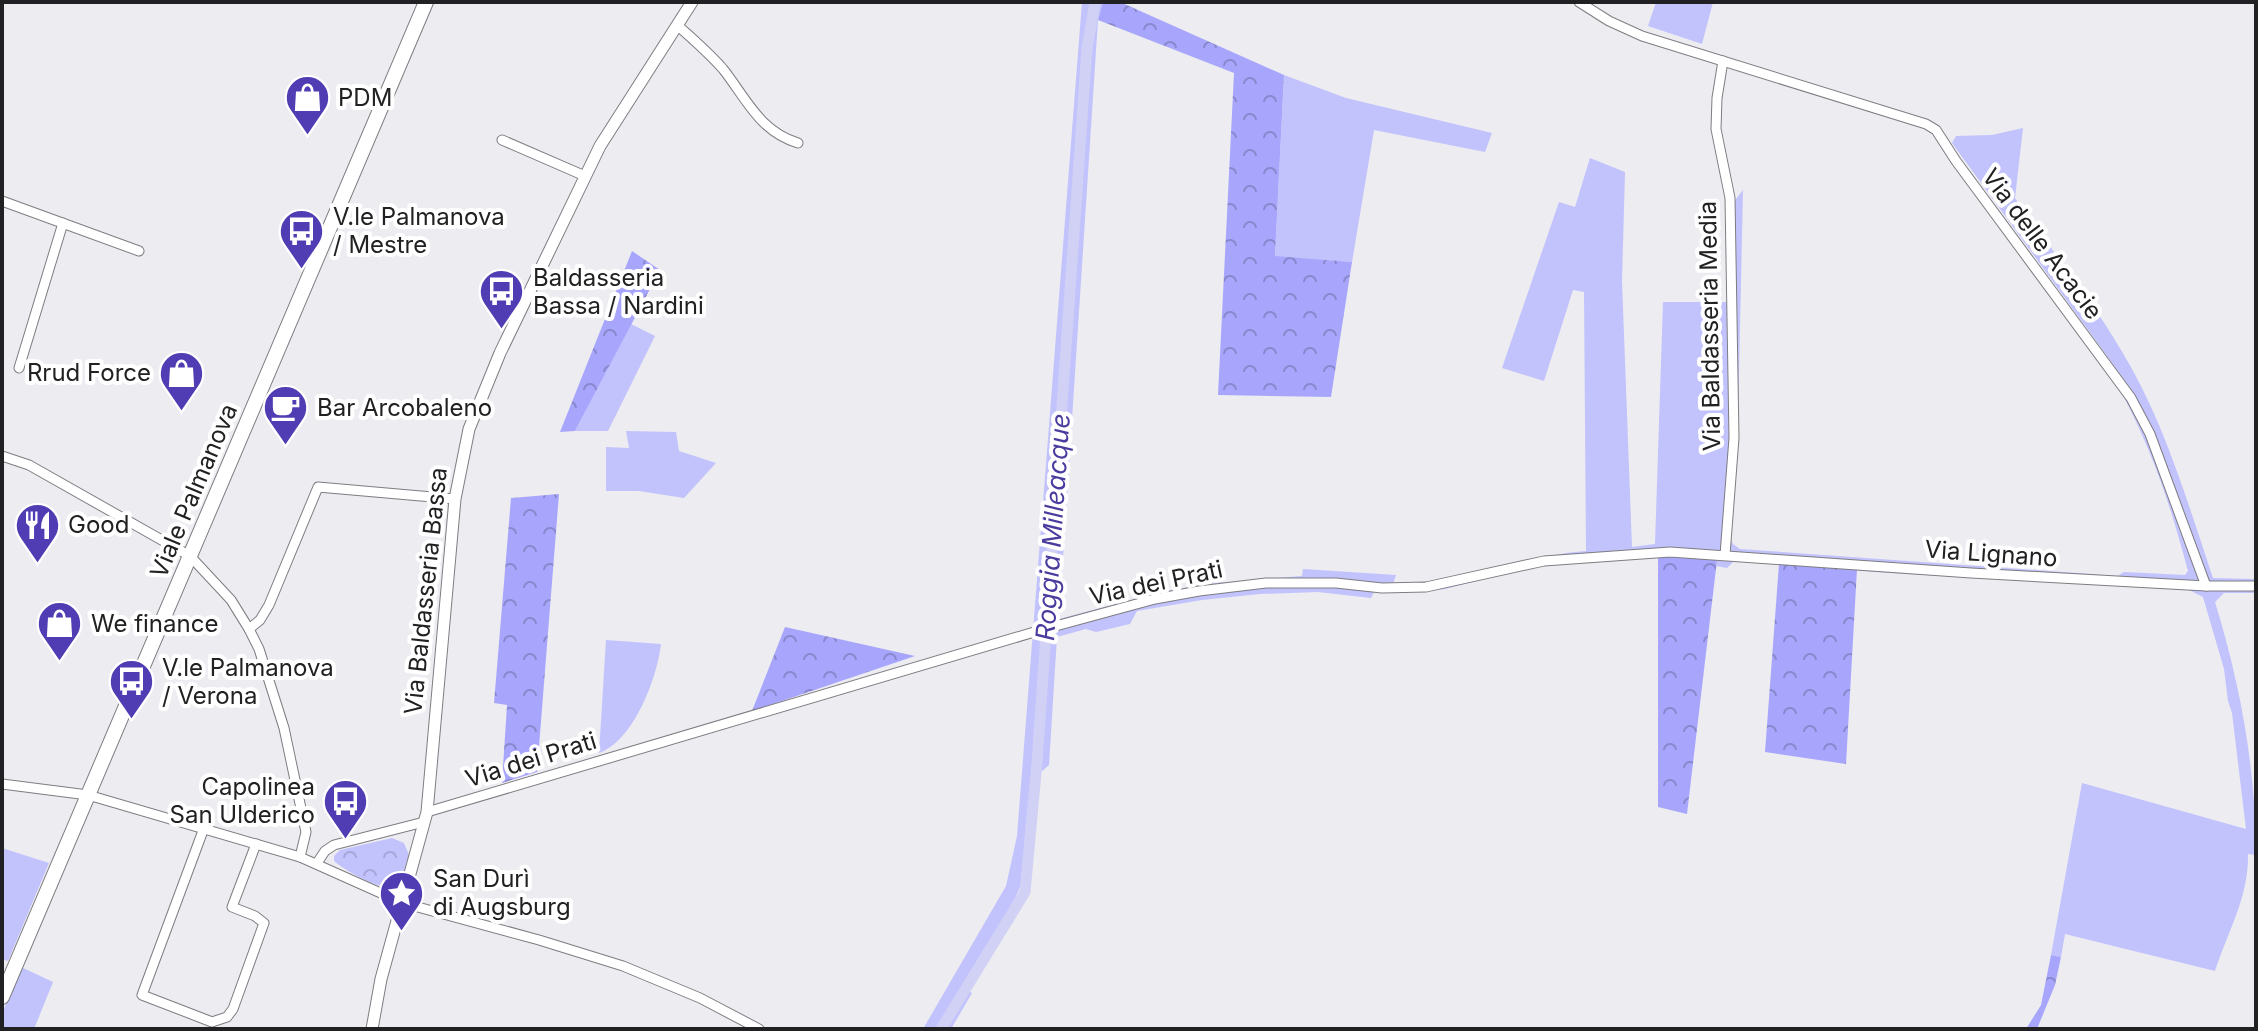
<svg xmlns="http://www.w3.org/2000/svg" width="2258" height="1031" font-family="Inter,sans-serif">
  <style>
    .grass { fill: #c2c2fd }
    .forest { fill: url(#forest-crowns) }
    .park { fill: url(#park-crowns) }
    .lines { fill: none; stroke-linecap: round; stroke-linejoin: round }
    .canal { stroke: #d0d1f4; stroke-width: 11 }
    .minor-casing { stroke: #7d7d82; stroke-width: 11 }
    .tertiary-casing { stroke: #7d7d82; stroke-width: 13 }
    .primary-casing { stroke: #7d7d82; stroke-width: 16 }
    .minor { stroke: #fff; stroke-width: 9 }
    .tertiary { stroke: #fff; stroke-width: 11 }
    .primary { stroke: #fff; stroke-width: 14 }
    .labels { text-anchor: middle; stroke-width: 8; stroke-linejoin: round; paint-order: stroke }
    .poi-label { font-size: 24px; fill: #212123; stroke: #fff; text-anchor: start }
    .street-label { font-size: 24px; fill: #212123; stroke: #fff }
    .water-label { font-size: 26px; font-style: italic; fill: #493c9e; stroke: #fff }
  </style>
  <defs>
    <pattern id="forest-crowns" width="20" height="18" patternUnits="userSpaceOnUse" patternTransform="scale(2)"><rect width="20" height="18" fill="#a8a6fc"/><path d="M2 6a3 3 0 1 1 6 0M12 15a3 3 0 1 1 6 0" fill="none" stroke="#8887cc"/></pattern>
    <pattern id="park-crowns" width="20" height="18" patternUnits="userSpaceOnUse" patternTransform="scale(2)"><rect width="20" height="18" fill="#c2c2fd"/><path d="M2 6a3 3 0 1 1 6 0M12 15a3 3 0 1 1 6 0" fill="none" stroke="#a6a6d9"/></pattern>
  </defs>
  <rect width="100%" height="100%" fill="#ececf1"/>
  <g class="grass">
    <path d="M1082,2H1103L1098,20L1059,619L1165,591L1215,583L1302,576L1303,569L1396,575L1393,584C1417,583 1439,581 1462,577C1504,568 1543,554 1586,551L1584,292L1573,290L1544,381L1502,368L1559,202L1575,207L1590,158L1625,172L1622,281L1632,547L1655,544L1663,302H1728L1729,208L1743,190L1737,464L1730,538L1733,544L1740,549L2118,576L2124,572L2185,575L2188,571C2172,510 2152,449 2122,394L2131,389L1952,143L1956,136L1992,135L2023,128L2015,198C2050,248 2090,297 2121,350C2164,420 2187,501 2213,578L2256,579V593H2224L2215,602C2240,683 2256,769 2256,855L2248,854C2249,896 2228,931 2215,971L2065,934L2061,957L2051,955L2082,783L2246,829L2232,713L2228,701L2224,669L2203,597L2189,590L1890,573L1734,561L1727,568L1716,566L1717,560L1669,555L1536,566L1445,589L1422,592H1374L1371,598L1318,592L1260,594L1202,600L1137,611L1130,624L1096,632L1086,629L1057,637L1049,765L1041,772L1029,885L1022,883L1012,905L961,987L972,993L951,1029H923L1006,886L1017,836Z"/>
    <path d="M1656,2H1713L1702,44L1648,26Z"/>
    <path d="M1284,75L1346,98L1492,133L1485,152L1374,130L1352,262L1275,257Z"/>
    <path d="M631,324L655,336L608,431H575Z"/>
    <path d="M626,431L676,432L679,451L716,463L684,498L639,491H606V447L629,448Z"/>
    <path d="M606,640L661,644C657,679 633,741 599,753Z"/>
    <path d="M2,848L49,863L8,961L2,959Z"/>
    <path d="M21,967L53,982L34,1029H2V1014Z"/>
  </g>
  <g class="forest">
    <path d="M1103,2H1120L1284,75L1275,256L1352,262L1331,397L1218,395L1234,73L1098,20Z"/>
    <path d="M632,251L660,270L575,431L560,432Z"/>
    <path d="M559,494L537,772L502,783L507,705L494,703L511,498Z"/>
    <path d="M1658,555L1717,560L1687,814L1658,807Z"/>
    <path d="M1779,564L1857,569L1846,764L1765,752Z"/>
    <path d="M785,627L915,656L752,711Z"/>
    <path d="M2051,955L2061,957L2055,985L2037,1029H2026L2041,1005Z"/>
  </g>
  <path class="park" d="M392,838L404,843L409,855C406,863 403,878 397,885C387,895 344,870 334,861V856L340,850Z"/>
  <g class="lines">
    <path class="canal" d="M941,1029L1025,892L1037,762L1087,48L1095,2"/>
    <defs>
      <g id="minor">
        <path d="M1579,2L1609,21L1642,36L1926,124L1936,130L1956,161L2131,398L2150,434L2206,586"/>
        <path d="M677,25C693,39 709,53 723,69C746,98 759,131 798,143"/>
        <path d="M1723,61L1717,98L1716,129L1730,198L1734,438L1725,555"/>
        <path d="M502,140L585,176"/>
        <path d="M2,201L139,251"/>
        <path d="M19,368L63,223"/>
        <path d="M2,456L29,465L190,556L231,600L249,629L259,649L284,728L306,832L300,857"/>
        <path d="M249,629L260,620L269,605L318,487L455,499"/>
        <path d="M2,784L88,795L300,857L403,903L539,940L623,966L700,998L759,1029"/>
        <path d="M427,812L1041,630L1155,599L1199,591L1266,583H1336L1382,588L1426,587L1544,561L1670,552L1971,573L2206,586H2256"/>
        <path d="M204,828L142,995L212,1022L227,1017L233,1009L264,923L255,916L232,907L256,844"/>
        <path d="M317,863L325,851L334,845L424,822"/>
      </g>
      <path id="tertiary" d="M372,1029L381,979L427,812L455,499L469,429L500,353L600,146L692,2"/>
      <path id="primary" d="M2,997L426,2"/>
    </defs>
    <use href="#minor" class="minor-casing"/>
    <use href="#tertiary" class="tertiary-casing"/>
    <use href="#primary" class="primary-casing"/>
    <use href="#minor" class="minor"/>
    <use href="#tertiary" class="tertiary"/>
    <use href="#primary" class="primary"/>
  </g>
  <defs>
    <symbol id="shop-pin" viewBox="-11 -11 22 30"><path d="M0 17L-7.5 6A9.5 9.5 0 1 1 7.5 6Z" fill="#503db4" stroke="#fff"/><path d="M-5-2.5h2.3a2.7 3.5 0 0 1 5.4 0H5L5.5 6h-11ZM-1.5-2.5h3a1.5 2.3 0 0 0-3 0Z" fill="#fff"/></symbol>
    <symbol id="bus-pin" viewBox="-11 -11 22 30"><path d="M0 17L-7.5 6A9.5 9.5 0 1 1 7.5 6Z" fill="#503db4" stroke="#fff"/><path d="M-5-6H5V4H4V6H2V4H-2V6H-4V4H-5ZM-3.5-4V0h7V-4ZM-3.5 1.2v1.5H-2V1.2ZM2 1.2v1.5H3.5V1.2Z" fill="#fff"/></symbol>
    <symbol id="cafe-pin" viewBox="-11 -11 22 30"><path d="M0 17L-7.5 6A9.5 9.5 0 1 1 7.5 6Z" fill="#503db4" stroke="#fff"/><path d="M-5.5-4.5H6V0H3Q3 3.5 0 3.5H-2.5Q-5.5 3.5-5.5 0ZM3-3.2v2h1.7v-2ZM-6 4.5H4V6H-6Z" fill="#fff"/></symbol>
    <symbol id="restaurant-pin" viewBox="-11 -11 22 30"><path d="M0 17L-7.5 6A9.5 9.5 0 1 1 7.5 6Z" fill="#503db4" stroke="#fff"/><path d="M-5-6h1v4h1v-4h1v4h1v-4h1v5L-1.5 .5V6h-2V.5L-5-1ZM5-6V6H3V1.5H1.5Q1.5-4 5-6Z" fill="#fff"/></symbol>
    <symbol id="sight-pin" viewBox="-11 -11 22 30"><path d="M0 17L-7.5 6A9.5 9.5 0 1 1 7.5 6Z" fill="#503db4" stroke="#fff"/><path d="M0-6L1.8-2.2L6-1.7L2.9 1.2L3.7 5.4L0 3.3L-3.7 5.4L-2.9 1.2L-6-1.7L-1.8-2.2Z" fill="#fff"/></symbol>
  </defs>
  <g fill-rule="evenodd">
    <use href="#shop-pin" x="282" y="72" width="51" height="69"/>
    <use href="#bus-pin" x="276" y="206" width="51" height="69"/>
    <use href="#bus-pin" x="476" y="266" width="51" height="69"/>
    <use href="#shop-pin" x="156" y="348" width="51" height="69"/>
    <use href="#cafe-pin" x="260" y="382" width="51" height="69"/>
    <use href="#restaurant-pin" x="12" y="500" width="51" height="69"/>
    <use href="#shop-pin" x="34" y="598" width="51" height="69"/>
    <use href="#bus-pin" x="106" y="656" width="51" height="69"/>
    <use href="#bus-pin" x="320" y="776" width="51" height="69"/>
    <use href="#sight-pin" x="376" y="868" width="51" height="69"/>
  </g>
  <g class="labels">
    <g class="poi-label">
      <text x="338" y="106">PDM</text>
      <text x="333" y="225">V.le Palmanova<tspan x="333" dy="28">/ Mestre</tspan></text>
      <text x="533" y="286">Baldasseria<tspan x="533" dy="28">Bassa / Nardini</tspan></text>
      <text x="151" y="381" text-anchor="end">Rrud Force</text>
      <text x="317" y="416">Bar Arcobaleno</text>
      <text x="68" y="533">Good</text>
      <text x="91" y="632">We finance</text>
      <text x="162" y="676">V.le Palmanova<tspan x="162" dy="28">/ Verona</tspan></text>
      <text x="315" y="795" text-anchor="end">Capolinea<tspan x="315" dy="28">San Ulderico</tspan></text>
      <text x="433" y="887">San Durì<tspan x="433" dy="28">di Augsburg</tspan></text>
    </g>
    <g class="street-label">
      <text transform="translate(2042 244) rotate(53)" y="8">Via delle Acacie</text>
      <text transform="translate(1710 326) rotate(-91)" y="8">Via Baldasseria Media</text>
      <text transform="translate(194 491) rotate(-67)" y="8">Viale Palmanova</text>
      <text transform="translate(1991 554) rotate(4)" y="8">Via Lignano</text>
      <text transform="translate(1156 583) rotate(-12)" y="8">Via dei Prati</text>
      <text transform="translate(426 591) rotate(-84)" y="8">Via Baldasseria Bassa</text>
      <text transform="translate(531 760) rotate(-17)" y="8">Via dei Prati</text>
    </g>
    <g class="water-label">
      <text transform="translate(1053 527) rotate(-86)" y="9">Roggia Milleacque</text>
    </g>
  </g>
  <rect width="2258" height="1031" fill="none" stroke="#212123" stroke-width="8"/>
</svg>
